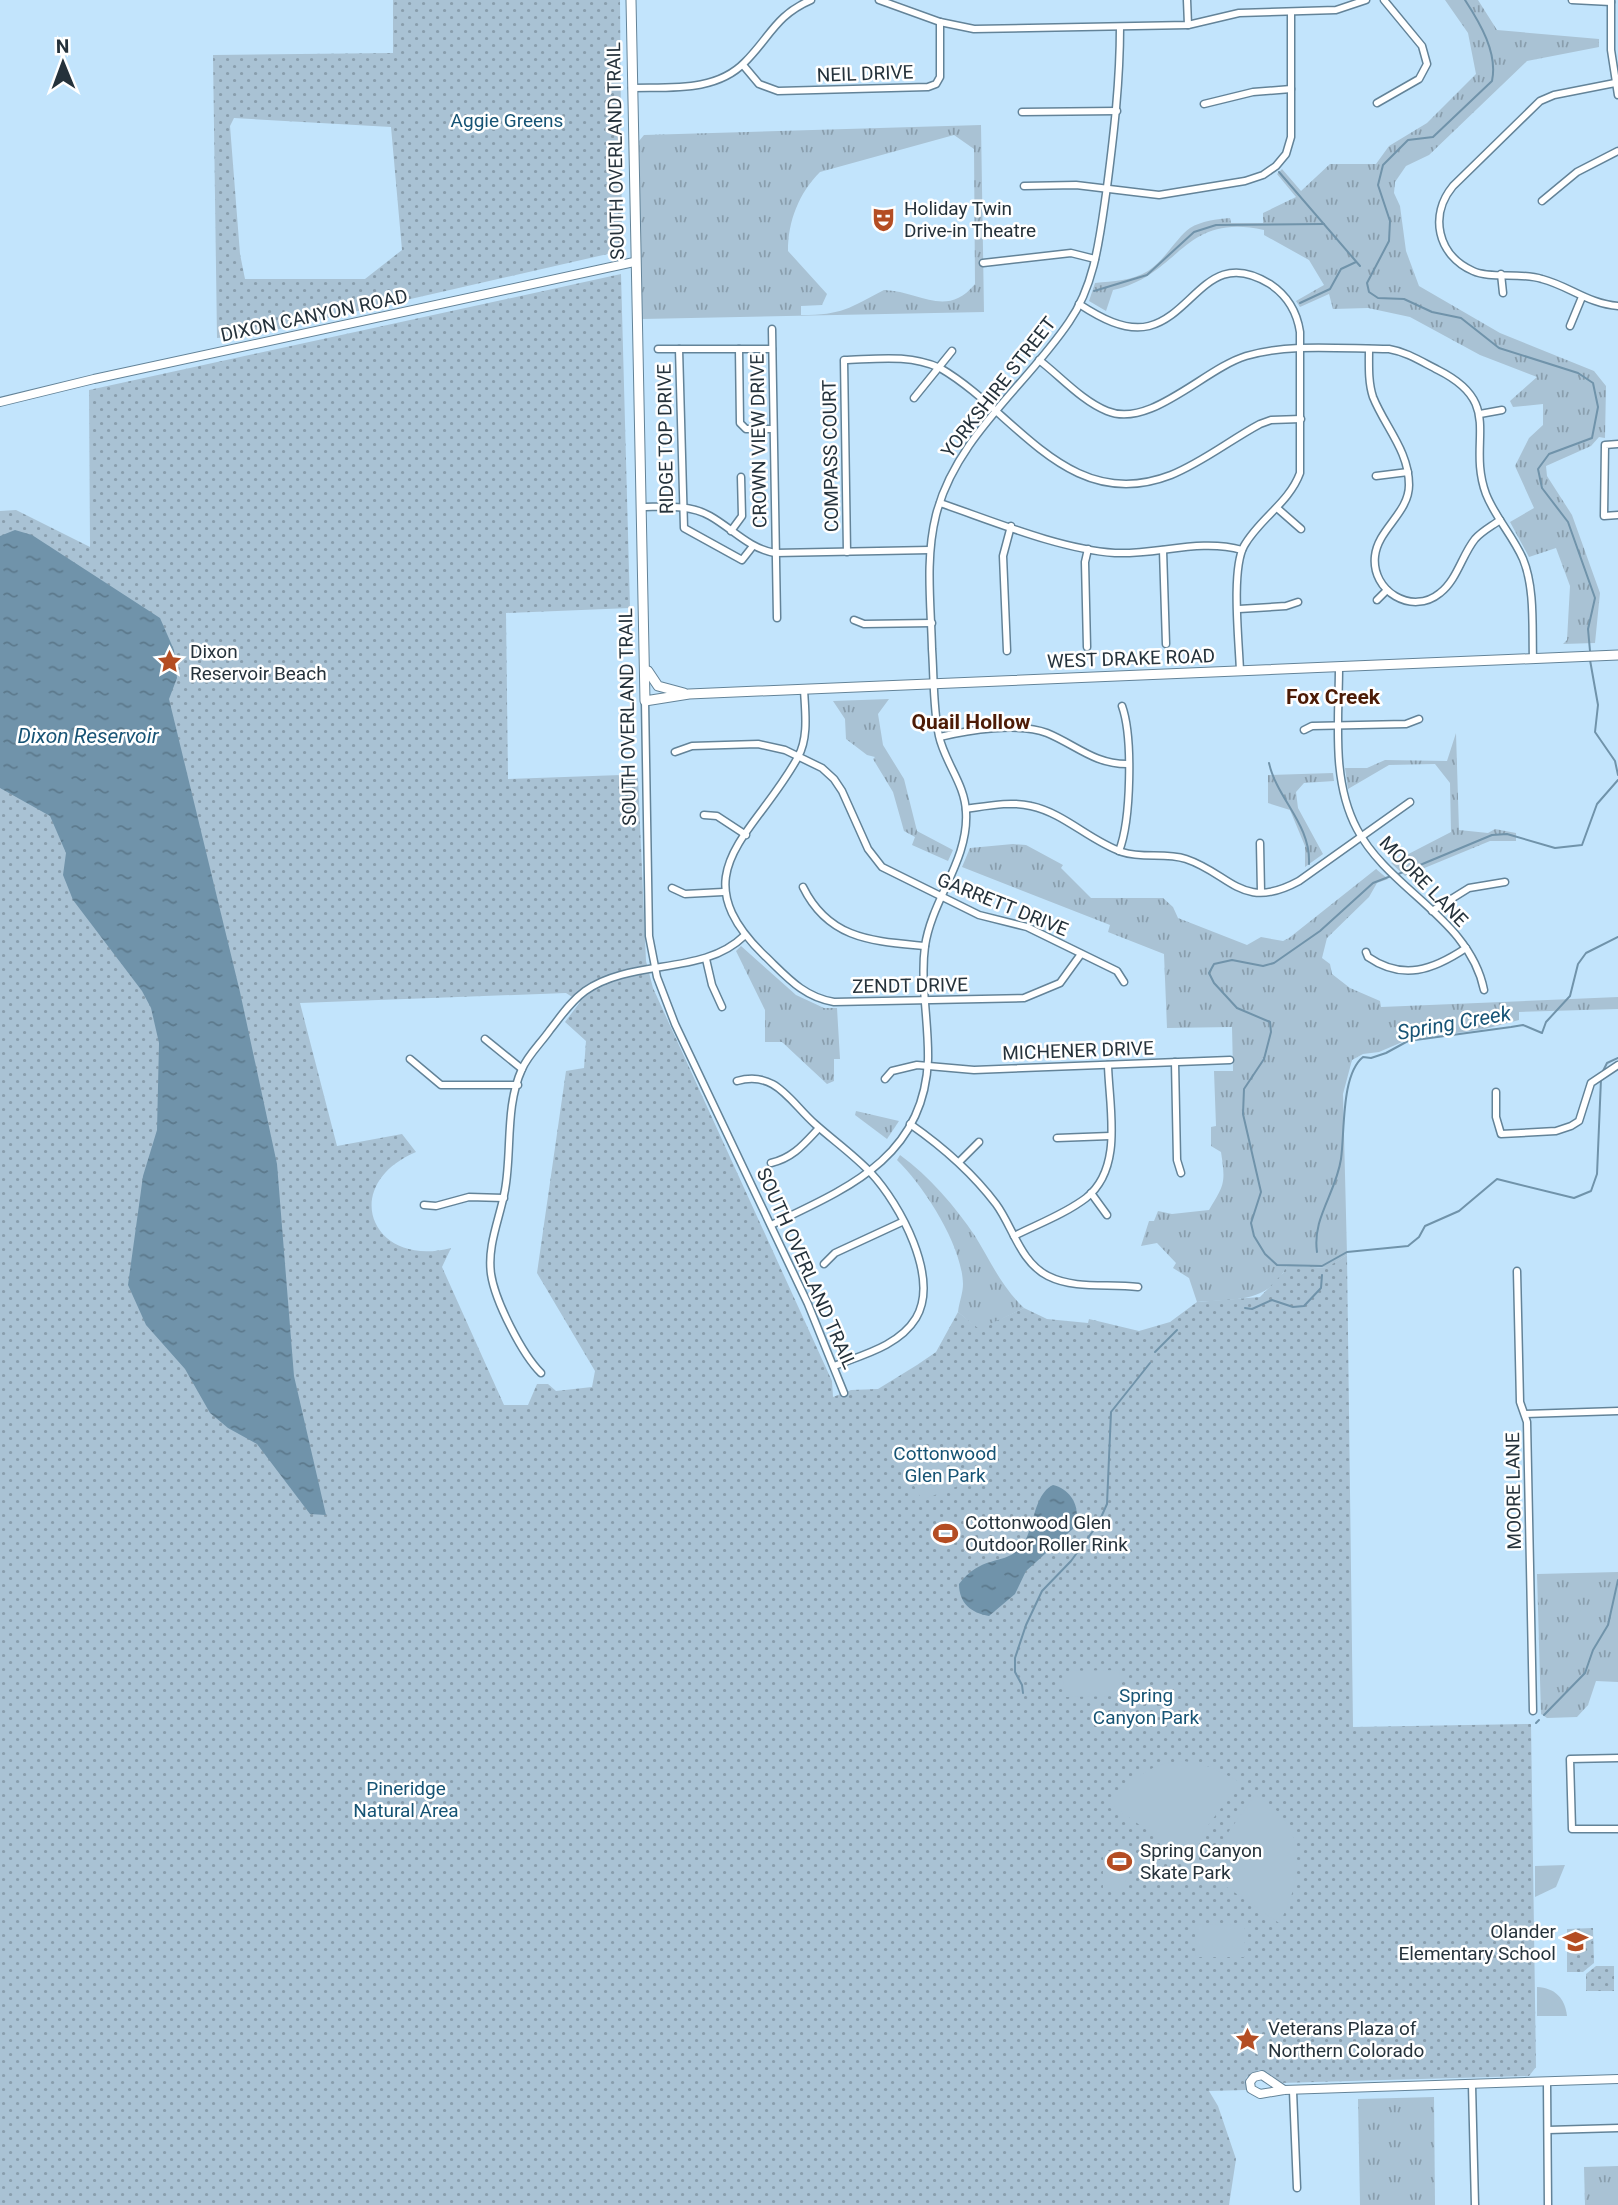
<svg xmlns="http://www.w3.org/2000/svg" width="1618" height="2205" font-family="Roboto,sans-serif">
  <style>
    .grass { fill: url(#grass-tufts); fill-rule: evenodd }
    .park { fill: url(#park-dots); fill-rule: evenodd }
    .garden { fill: #a9c2d4 }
    .water { fill: url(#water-ripples) }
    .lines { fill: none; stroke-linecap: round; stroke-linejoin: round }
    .stream { stroke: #7093aa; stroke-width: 2 }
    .street-casing { stroke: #638398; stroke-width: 9 }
    .secondary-casing { stroke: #638398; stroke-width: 10 }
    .primary-casing { stroke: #638398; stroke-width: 11 }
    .street { stroke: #fff; stroke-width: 6 }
    .secondary { stroke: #fff; stroke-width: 8 }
    .primary { stroke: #fff; stroke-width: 9 }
    .labels { text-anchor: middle; stroke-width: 5; stroke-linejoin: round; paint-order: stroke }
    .street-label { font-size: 19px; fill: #25323b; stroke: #fff }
    .park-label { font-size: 19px; fill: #155374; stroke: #fff }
    .poi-label { font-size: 19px; fill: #25323b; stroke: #fff; text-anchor: start }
    .neighbourhood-label { font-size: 21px; font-weight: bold; fill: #4c1b06; stroke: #fff }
    .water-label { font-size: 21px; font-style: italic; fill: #175476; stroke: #fff }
  </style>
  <defs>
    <pattern id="grass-tufts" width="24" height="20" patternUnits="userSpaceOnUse" patternTransform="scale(1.75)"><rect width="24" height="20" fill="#a9c2d4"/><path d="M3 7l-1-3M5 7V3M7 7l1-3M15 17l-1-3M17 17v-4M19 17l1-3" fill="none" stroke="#899ead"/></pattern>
    <pattern id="park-dots" width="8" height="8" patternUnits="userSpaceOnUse" patternTransform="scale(1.75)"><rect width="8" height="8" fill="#a9c2d4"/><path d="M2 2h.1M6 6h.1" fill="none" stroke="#899ead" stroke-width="1.8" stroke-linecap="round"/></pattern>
    <pattern id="water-ripples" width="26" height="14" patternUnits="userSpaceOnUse" patternTransform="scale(1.75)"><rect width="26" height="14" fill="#7093aa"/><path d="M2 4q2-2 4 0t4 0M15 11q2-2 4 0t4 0" fill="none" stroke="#5c798c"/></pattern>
  </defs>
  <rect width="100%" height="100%" fill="#c2e4fc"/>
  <g class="grass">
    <path d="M1445,0H1478L1497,30L1599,39V47L1527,61L1429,155L1406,166L1395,182L1394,193L1400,206L1406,251L1419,286L1500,333L1594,371L1606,386L1605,438L1599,437L1591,446L1546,466L1547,476L1572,515L1600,593L1595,643L1563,644L1567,640L1570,586L1556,548L1529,557L1510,522L1534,508L1515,466L1529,438L1543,425V404L1513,407L1510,401L1537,377L1480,355L1410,317L1368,308L1333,309L1329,294L1300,307L1296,301L1324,285L1309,260L1264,235V230C1182,212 1181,275 1113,290L1106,311L1089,301L1095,283C1113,281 1132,281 1148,271C1164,261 1178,236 1190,228C1201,221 1217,219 1230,218L1231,223H1263V213L1296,197L1277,174L1282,169L1301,191L1330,164H1376L1389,146L1427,123L1476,74L1468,33Z"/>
    <path d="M981,125L984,312L642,319L639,141L644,135ZM954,135L974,149L975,284C946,319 920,291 884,290C849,308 843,315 801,315V306L822,305L827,294L788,251C788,221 799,193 820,172Z"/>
    <path d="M889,699L878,714L883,745L904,779L917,831L953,850L948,861L912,845L915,837L904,831L893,792L873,759L875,757L867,755L846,739L845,719L833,701Z"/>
    <path d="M1456,733L1459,830L1488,833L1495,829L1516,833V841H1490L1405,876L1391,863L1451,832L1450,783L1435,764L1389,765L1348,789L1345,768H1367L1385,760L1447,761Z"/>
    <path d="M1333,773L1334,781L1304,783L1296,792L1298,808L1323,854L1305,867V846L1290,810L1268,803V775Z"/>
    <path d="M1013,844L1026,845L1063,865L1061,868L1091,898H1163L1173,907L1178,918L1247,945L1261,937L1283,941L1289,938L1376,869L1388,879L1377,883L1369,897L1327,938L1322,958L1330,964L1332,974L1350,988L1380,1001L1381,1007L1618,997V1009L1519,1012V1020L1485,1029L1407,1040L1379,1052L1363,1054L1352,1060L1343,1094L1347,1255L1327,1268L1287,1265C1270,1304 1233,1299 1197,1302L1189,1278L1173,1268L1176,1263L1157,1243L1141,1246L1149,1221H1154L1158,1211L1172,1214L1209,1210C1224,1185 1226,1184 1221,1152L1211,1146V1127L1216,1126L1214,1071H1233L1232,1027L1167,1028L1164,954L1108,932L1110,925L962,867L970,848Z"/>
    <path d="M741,946L796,995L824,1008H837L840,1059H834V1081L827,1084L782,1042H765V1010L736,951Z"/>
    <path d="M856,1111L899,1121L887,1139L855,1115Z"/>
    <path d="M900,1155C929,1176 955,1206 975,1236C991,1262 1001,1286 1024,1308L979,1330L958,1312C959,1303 963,1293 963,1284C962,1245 924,1186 897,1160Z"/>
    <path d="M1618,1572V1682L1596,1681L1588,1705L1577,1717L1547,1718L1541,1714L1537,1574Z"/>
    <path d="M1434,2097L1435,2205H1360L1358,2099Z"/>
    <path d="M1618,2166V2205H1585L1584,2167Z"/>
  </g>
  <g class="park">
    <path d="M393,0H620L622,244L612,253L253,335L217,338L213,55L393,53ZM234,118L391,127L402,250L365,279H245L240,254L230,126Z"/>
    <path d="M621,274L630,608L506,613L508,779L621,775L638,778L646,961L653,988L832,1381L833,1397L851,1390L878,1389L917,1365L936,1352L958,1312L979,1329L1024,1308L1047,1319L1088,1323L1089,1319L1139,1331L1170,1322L1197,1302L1260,1297L1283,1273L1287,1265L1326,1268L1347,1255L1353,1727L1531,1724L1536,2067L1529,2076L1280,2083L1267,2072L1259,2070L1246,2078V2090L1209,2091L1218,2106L1236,2159L1229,2205H0V511L16,510L90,547L89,390ZM566,993L580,1002L565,1022L586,1041L584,1068L566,1071L537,1273L595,1371L592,1387L556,1391L548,1384H537L528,1405H504L442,1267L451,1248C371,1269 338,1185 416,1152L402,1134L337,1146L300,1003Z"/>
    <path d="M1593,1928L1594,1963L1583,1972H1567V1929Z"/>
    <path d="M1596,1966H1614V1991H1586V1974Z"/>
  </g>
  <g class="garden">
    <path d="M920,1458L946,1464L958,1486L922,1500L903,1466Z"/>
    <path d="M1119,1670L1120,1696L1064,1697L1063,1671Z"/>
    <path d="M1184,1761L1211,1767L1240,1782L1187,1854L1182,1855L1110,1804C1130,1780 1151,1762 1184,1761Z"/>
    <path d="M1255,1795C1262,1800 1271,1805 1277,1811C1308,1840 1298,1892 1279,1923L1205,1872L1204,1866Z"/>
    <path d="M1103,1851H1135L1140,1870L1130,1871L1122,1889H1103Z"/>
    <path d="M1565,1865L1556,1887L1535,1897V1866Z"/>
    <path d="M1244,1924V1957H1196L1195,1925Z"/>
    <path d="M1537,1987C1555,1988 1565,1998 1567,2016H1537Z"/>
  </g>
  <g class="water">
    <path d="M15,530L32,535L160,618L174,650L177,678L169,699L240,992L277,1164L294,1376L326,1515L310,1514L257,1444L228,1428L210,1413L185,1369L146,1325L128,1285L143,1176L157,1130L159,1043L151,1008L142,991L73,900L63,875L66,853L50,816L0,788V536Z"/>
    <path d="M1053,1485C1073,1490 1081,1509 1075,1527L1026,1571L1015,1594L989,1616C971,1613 959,1603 959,1584C982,1554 1003,1566 1020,1548C1035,1532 1032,1495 1053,1485Z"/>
  </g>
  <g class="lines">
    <g class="stream">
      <path d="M1465,0C1480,23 1498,53 1492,81L1433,137L1408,140L1383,165L1378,185L1390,221L1389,241L1367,283L1369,292L1378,298L1404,299L1432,312L1461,318L1499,348L1578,373L1593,383L1598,407L1592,438L1549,454L1538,469L1542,488L1568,522L1595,598L1588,629L1590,651"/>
      <path d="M1279,172L1360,266"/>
      <path d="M1094,291L1147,275L1194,232L1216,225L1324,224"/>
      <path d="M1300,303L1330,289L1341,269L1356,262"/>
      <path d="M1590,660L1598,705L1595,732L1615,761L1618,775"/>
      <path d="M1269,763C1277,799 1311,824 1309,864"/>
      <path d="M1396,875L1492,835L1507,834L1555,848L1582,845L1597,804L1618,780"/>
      <path d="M1391,876L1373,883L1320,931L1274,963L1263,966L1232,960L1214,964L1209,973L1214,983L1237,1008L1270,1022L1271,1032L1264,1059L1244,1089L1243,1114L1261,1192L1251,1223L1254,1236L1265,1254L1277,1265L1322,1266L1347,1252L1408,1246L1419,1237L1425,1226L1459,1211L1497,1179L1574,1198L1591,1191L1597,1174L1601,1079"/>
      <path d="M1602,1073L1607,1063L1618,1058"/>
      <path d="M1317,1252C1312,1218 1336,1193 1341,1159C1345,1130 1341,1075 1363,1057L1371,1058L1386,1053L1408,1041L1511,1027L1523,1025L1542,1033L1546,1022L1570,996L1578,964L1586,953L1618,937"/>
      <path d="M1245,1308L1252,1309L1272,1300L1293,1307L1304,1306L1321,1288L1322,1275"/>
      <path d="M1155,1352L1177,1330"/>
      <path d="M1098,1524L1107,1504L1111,1412L1150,1363"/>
      <path d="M1023,1693L1022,1685L1015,1672V1658L1026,1625L1042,1591L1071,1561L1093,1531"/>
      <path d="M1544,1715L1585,1673L1593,1650L1608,1625L1618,1580"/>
      <path d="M1536,1723L1539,1720"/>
    </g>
    <defs>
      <g id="street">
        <path d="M879,0L940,22L974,29L1188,25L1239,13L1336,10L1366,0"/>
        <path d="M1187,0L1188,25"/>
        <path d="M1572,0L1611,2"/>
        <path d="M1611,0V50L1618,95"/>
        <path d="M743,65L759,84L778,91L928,87L936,84L940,77V22"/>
        <path d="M1615,83L1554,95L1540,101L1453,186C1429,215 1437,255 1473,271C1490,279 1520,272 1542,279C1569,286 1589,304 1618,306"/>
        <path d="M632,88C671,87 716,92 745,62C770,37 776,15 811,0"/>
        <path d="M1377,103L1419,79L1427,64L1422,46L1384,0"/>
        <path d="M1204,104L1253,92L1291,89"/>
        <path d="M1022,112L1117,111"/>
        <path d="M1024,186L1076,185L1159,195L1245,181L1263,175L1276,166L1286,154L1291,137V12"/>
        <path d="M1542,201L1577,172L1618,151"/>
        <path d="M983,263L1071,253L1095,259"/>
        <path d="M1501,274L1503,293"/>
        <path d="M1079,304C1099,317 1125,332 1149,326C1195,314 1209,246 1270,284C1288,296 1297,312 1300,332V473C1289,503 1259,519 1244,546C1231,570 1239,642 1240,671"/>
        <path d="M1570,326L1582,297"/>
        <path d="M772,329L777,618"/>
        <path d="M658,349H772"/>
        <path d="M679,349L684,528L742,560L753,546"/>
        <path d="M739,349L740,423L746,429H773"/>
        <path d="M1369,349C1369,365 1368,382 1373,397C1385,427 1409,451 1409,485C1409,513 1378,529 1375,556C1371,591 1412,616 1440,593C1457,580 1462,555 1475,539C1482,531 1492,526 1500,520"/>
        <path d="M1039,360C1060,376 1082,401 1107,411C1150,429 1204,369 1246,356C1289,343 1344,349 1389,349C1407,352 1422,362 1438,370C1506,404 1466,440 1486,494C1495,517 1513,536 1523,559C1535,588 1532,628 1533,659"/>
        <path d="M914,398L952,351"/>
        <path d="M1480,414L1502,410"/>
        <path d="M1618,444L1605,445L1604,516L1618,515"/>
        <path d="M1376,476L1408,472"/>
        <path d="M940,503C993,521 1059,549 1115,553C1157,555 1200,538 1242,550"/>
        <path d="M641,507C664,507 689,504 710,516C733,529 748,548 775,553L930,550"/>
        <path d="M1277,508L1301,529"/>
        <path d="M731,531L742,516L741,477"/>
        <path d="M1163,550L1166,644"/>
        <path d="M847,552L844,360C877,359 909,354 940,368C1016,412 1068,515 1171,475C1203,462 1230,440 1260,424L1271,420L1301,419"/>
        <path d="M1377,600L1387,590"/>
        <path d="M1239,609L1286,606L1298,602"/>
        <path d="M854,620L864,624L932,623"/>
        <path d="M1087,647L1085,562L1088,549"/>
        <path d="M1007,651L1003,556L1011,526"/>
        <path d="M1339,667C1339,720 1331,780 1357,829C1389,890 1470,919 1484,990"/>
        <path d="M804,689C805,711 809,737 798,757C755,836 678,872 765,956C786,976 803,997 834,1002L1024,998L1060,983L1081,954"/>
        <path d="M645,701L649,936L657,977L675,1024L808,1304L844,1393"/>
        <path d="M1304,730L1312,726L1406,724L1419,719"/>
        <path d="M940,737C968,730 1019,722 1047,733C1076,745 1094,764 1127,764"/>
        <path d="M675,752L692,746L758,744L785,750L822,768L834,779L842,791L868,849L882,867L979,915L1027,927L1117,971L1124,982"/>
        <path d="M966,809C987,806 1010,801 1031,806C1064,813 1090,841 1122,852C1143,859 1165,852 1186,859C1231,874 1242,912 1299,881L1410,802"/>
        <path d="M704,815L717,816L746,835"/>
        <path d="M1260,843L1261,892"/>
        <path d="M1119,851C1131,821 1133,737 1122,706"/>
        <path d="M803,887C829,940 873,941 925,946"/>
        <path d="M672,888L685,894L723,892"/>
        <path d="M1432,911L1469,888L1505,882"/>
        <path d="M1366,952L1368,957C1403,981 1433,970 1466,948"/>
        <path d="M706,959L712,985L722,1007"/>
        <path d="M485,1039L522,1069"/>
        <path d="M410,1059L441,1085H518"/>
        <path d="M1175,1062L1177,1160L1181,1173"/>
        <path d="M885,1079L892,1071L917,1065L974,1070L1230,1060"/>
        <path d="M737,1081C776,1070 790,1102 815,1124C834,1141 854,1155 871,1173C900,1204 940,1278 916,1318C899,1346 862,1355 834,1366"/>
        <path d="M1496,1092V1117L1501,1134L1556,1131L1571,1126L1579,1121L1591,1083L1618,1065"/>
        <path d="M910,1124C943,1147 971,1171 996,1204C1013,1227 1020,1262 1048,1276C1076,1290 1109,1283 1138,1287"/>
        <path d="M1057,1138L1110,1136"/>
        <path d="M959,1162L979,1142"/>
        <path d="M771,1163C793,1158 804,1144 819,1128"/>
        <path d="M1091,1193L1107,1215"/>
        <path d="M424,1205L436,1206L469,1197L504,1198"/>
        <path d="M771,1225C846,1189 924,1158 928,1060C929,1023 920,983 925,946C932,899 969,860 966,812C965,784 945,763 939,736C933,709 934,677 932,649C931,605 925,559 936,515C956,437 1025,387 1069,322C1096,283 1100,234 1107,187C1114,133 1120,81 1120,27"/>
        <path d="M1014,1236C1038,1224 1065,1214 1086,1198C1124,1168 1109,1107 1108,1065"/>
        <path d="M824,1264L835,1253L902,1222"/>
        <path d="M1517,1271L1520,1402L1527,1422L1533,1711"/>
        <path d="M541,1373C522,1354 495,1301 491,1274C487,1245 500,1218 505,1190C512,1151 505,1106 522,1069C528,1055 541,1043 550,1030C561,1016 571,1001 585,991C632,958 703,976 744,936"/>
        <path d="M1525,1414L1618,1411"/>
        <path d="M1618,1758L1570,1759L1572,1829H1618"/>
        <path d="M1547,2083L1548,2205"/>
        <path d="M1472,2085L1475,2205"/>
        <path d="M1293,2091L1297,2188"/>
        <path d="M1548,2130L1618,2128"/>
      </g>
      <g id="secondary">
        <path d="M0,402L94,379L634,262"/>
        <path d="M1284,2090L1262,2075L1254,2077L1250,2082L1251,2089L1260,2094L1284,2090L1618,2079"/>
      </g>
      <g id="primary">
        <path d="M631,0L645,701L689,694L1618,655"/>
        <path d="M648,671L658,686L684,693"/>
      </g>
    </defs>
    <use href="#street" class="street-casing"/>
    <use href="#secondary" class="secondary-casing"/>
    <use href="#primary" class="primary-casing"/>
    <use href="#street" class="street"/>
    <use href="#secondary" class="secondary"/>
    <use href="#primary" class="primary"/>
  </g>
  <defs>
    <symbol id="theatre-bare" viewBox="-9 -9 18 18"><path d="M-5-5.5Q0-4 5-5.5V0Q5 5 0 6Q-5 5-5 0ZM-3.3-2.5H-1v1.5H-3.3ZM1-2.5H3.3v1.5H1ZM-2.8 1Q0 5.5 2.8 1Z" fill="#b44d23" stroke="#fff" stroke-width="2.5" paint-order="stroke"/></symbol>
    <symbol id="sight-bare" viewBox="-9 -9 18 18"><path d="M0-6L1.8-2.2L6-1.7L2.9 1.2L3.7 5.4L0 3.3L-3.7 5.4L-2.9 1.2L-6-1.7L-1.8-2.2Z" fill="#b44d23" stroke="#fff" stroke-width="2.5" paint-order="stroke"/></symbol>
    <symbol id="stadium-bare" viewBox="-9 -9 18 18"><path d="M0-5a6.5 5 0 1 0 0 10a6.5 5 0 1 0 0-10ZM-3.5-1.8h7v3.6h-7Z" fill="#b44d23" stroke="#fff" stroke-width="2.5" paint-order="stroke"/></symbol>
    <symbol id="school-bare" viewBox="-9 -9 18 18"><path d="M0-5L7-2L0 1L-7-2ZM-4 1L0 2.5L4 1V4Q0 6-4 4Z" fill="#b44d23" stroke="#fff" stroke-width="2.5" paint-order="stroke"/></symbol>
  </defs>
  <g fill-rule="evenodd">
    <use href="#theatre-bare" x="866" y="202" width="35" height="35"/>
    <use href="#sight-bare" x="152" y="644" width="35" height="35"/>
    <use href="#stadium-bare" x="928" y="1516" width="35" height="35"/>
    <use href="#stadium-bare" x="1102" y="1844" width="35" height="35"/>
    <use href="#school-bare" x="1558" y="1924" width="35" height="35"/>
    <use href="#sight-bare" x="1230" y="2022" width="35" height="35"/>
  </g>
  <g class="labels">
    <g class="street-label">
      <text transform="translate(865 73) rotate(-2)" y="7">NEIL DRIVE</text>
      <text transform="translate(615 151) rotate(-91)" y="7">SOUTH OVERLAND TRAIL</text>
      <text transform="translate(314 315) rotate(-12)" y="7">DIXON CANYON ROAD</text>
      <text transform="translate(998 387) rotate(-52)" y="7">YORKSHIRE STREET</text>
      <text transform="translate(665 439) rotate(-91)" y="7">RIDGE TOP DRIVE</text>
      <text transform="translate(758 441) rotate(-91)" y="7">CROWN VIEW DRIVE</text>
      <text transform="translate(830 456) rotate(-91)" y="7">COMPASS COURT</text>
      <text transform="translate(1131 658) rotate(-2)" y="7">WEST DRAKE ROAD</text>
      <text transform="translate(627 717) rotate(-91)" y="7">SOUTH OVERLAND TRAIL</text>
      <text transform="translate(1424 881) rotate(46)" y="7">MOORE LANE</text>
      <text transform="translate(1003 904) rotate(22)" y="7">GARRETT DRIVE</text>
      <text transform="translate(910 985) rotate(-1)" y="7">ZENDT DRIVE</text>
      <text transform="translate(1078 1050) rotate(-2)" y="7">MICHENER DRIVE</text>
      <text transform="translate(807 1268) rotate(66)" y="7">SOUTH OVERLAND TRAIL</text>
      <text transform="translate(1513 1491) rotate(-91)" y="7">MOORE LANE</text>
    </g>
    <g class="park-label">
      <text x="507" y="127">Aggie Greens</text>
      <text x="945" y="1460">Cottonwood<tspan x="945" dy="22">Glen Park</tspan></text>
      <text x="1146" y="1702">Spring<tspan x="1146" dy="22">Canyon Park</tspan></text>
      <text x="406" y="1795">Pineridge<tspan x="406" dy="22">Natural Area</tspan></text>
    </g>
    <g class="poi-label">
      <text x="904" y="215">Holiday Twin<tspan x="904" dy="22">Drive-in Theatre</tspan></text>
      <text x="190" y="658">Dixon<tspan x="190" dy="22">Reservoir Beach</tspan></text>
      <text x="965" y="1529">Cottonwood Glen<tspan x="965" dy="22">Outdoor Roller Rink</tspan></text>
      <text x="1140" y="1857">Spring Canyon<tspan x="1140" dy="22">Skate Park</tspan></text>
      <text x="1556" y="1938" text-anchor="end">Olander<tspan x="1556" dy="22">Elementary School</tspan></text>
      <text x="1268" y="2035">Veterans Plaza of<tspan x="1268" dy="22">Northern Colorado</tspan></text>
    </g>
    <g class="neighbourhood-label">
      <text x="1333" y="704">Fox Creek</text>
      <text x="971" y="729">Quail Hollow</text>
    </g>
    <g class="water-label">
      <text x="88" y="743">Dixon Reservoir</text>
      <text transform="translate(1454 1023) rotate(-10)" y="7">Spring Creek</text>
    </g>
  </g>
  <g transform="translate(63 63) rotate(359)" stroke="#ffffff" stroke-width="5" paint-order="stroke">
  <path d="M0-5L12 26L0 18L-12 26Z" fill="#25323b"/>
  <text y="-10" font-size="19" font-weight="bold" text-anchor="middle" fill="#25323b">N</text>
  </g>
</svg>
